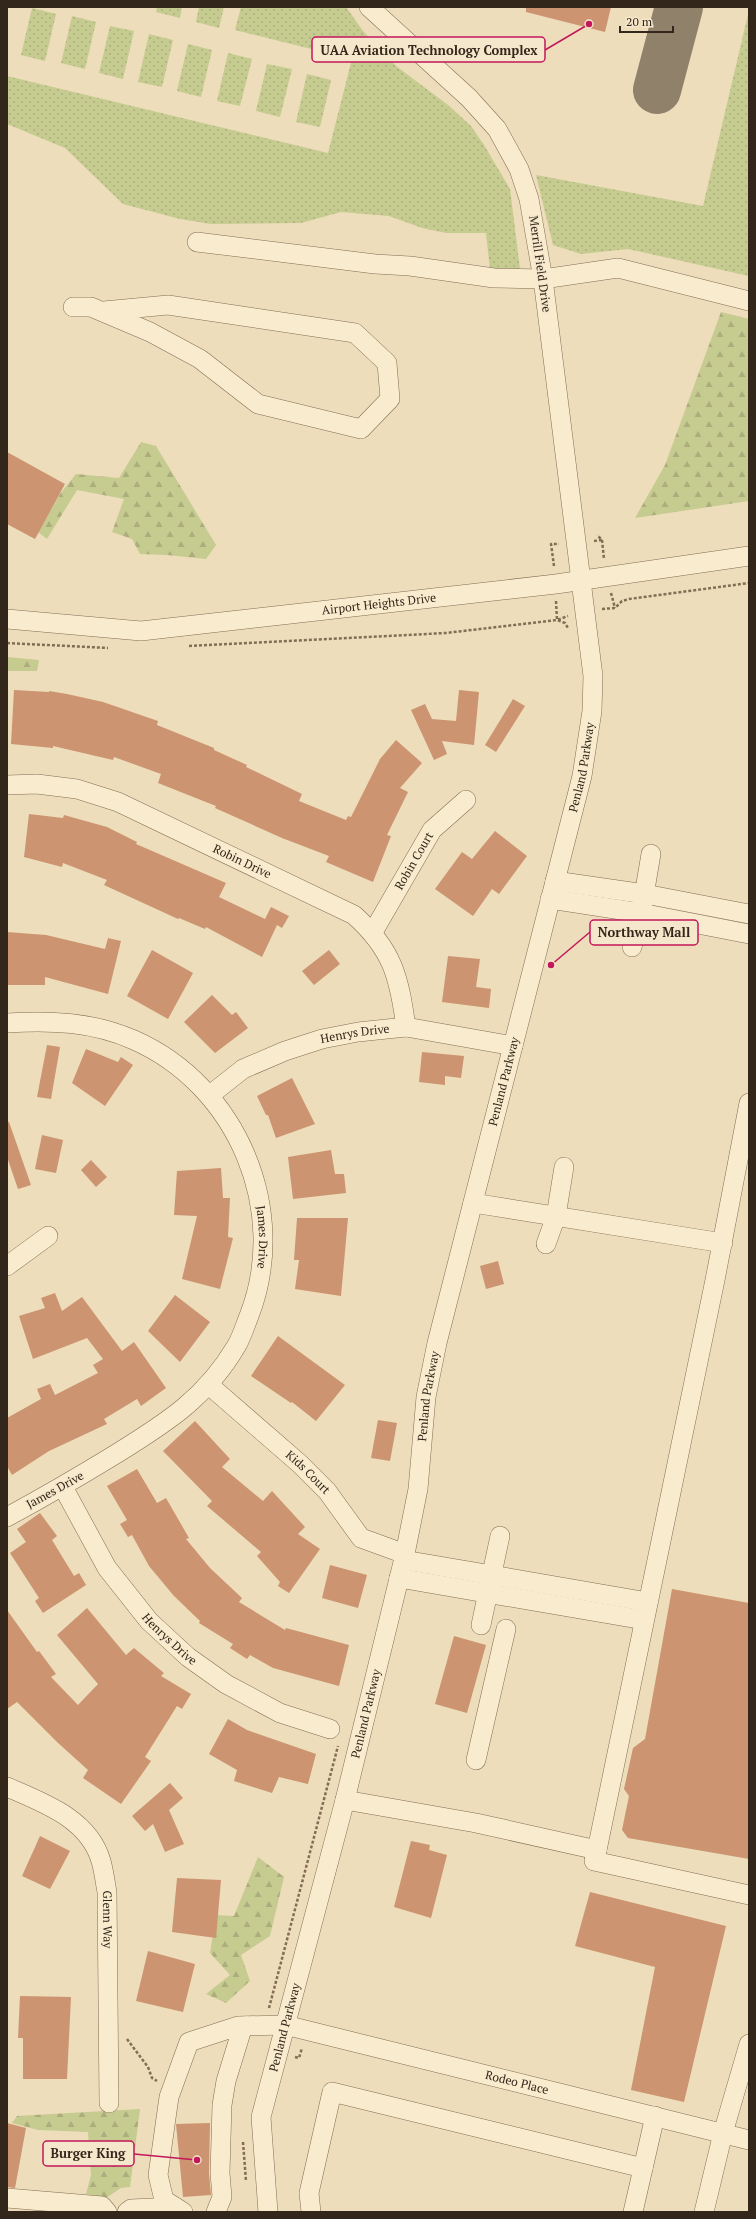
<svg xmlns="http://www.w3.org/2000/svg" width="756" height="2219" font-family="'PT Serif',serif">
  <style>
    .grass { fill: url(#grass-dots) }
    .forest { fill: url(#forest-firs) }
    .lines { fill: none; stroke-linecap: round; stroke-linejoin: round }
    .taxiway { stroke: #90826a; stroke-width: 48 }
    .building { fill: #cc9470 }
    .minor-casing { stroke: #846d55; stroke-width: 20 }
    .path { stroke: #846d55; stroke-width: 2.5; stroke-dasharray: 3 2; stroke-linecap: butt }
    .minor { stroke: #f9ebce; stroke-width: 19 }
    .labels { text-anchor: middle; stroke-width: 3; stroke-linejoin: round; paint-order: stroke }
    .street-label { font-size: 12px; fill: #33261a; stroke: #f5e7cb }
    .leader { fill: none; stroke: #c2185b; stroke-width: 1.5 }
    .callout-dot { fill: #c2185b; stroke: #f5e7cb; stroke-width: 1.5 }
    .callout { fill: #f5e7cb; stroke: #c2185b; stroke-width: 1.5 }
    .callout-label { font-size: 13px; text-anchor: middle; font-weight: bold; fill: #33261a }
  </style>
  <defs>
    <pattern id="grass-dots" width="8" height="8" patternUnits="userSpaceOnUse"><rect width="8" height="8" fill="#c6cb90"/><path d="M2 2h.1M6 6h.1" fill="none" stroke="#abae7c" stroke-width="1.8" stroke-linecap="round"/></pattern>
    <pattern id="forest-firs" width="22" height="20" patternUnits="userSpaceOnUse"><rect width="22" height="20" fill="#c6cb90"/><path d="M5 1l3.5 6h-7zM16 11l3.5 6h-7z" fill="#abae7c"/></pattern>
  </defs>
  <rect width="100%" height="100%" fill="#edddbb"/>
  <g class="grass">
    <path d="M157,7H182L180,18L156,12Z"/>
    <path d="M199,7H224L219,28L196,22Z"/>
    <path d="M241,7H346L363,31L396,66L448,105L471,126L484,145L510,189L520,269H490L486,233H446L422,228L389,216L341,212L301,223L211,224L180,219L123,204L65,148L7,124V76L328,153L352,59L235,30Z"/>
    <path d="M32,8L56,14L45,61L21,55Z"/>
    <path d="M749,10V276L628,249L581,254L553,245L536,175L703,206Z"/>
    <path d="M72,16L96,22L85,69L61,63Z"/>
    <path d="M110,26L134,31L123,79L99,73Z"/>
    <path d="M149,34L173,40L162,87L138,82Z"/>
    <path d="M188,44L212,50L201,97L177,91Z"/>
    <path d="M228,53L252,59L240,106L217,101Z"/>
    <path d="M267,64L292,69L280,117L256,111Z"/>
    <path d="M307,74L331,80L320,127L296,122Z"/>
  </g>
  <g class="forest">
    <path d="M721,312L749,319V501L635,518L665,465Z"/>
    <path d="M141,442L156,446L216,545L206,559L167,555L140,554L132,539L112,532L124,499L77,490L47,539L38,532L60,494L76,474L119,478Z"/>
    <path d="M7,657L39,660L37,671H7Z"/>
    <path d="M258,1857L284,1877L270,1936L241,1955L250,1981L226,2003L206,1994L230,1975L210,1953L216,1915L234,1916Z"/>
    <path d="M140,2109L130,2187L121,2188L106,2198L86,2194L91,2175L88,2132L38,2130L12,2123L17,2116Z"/>
  </g>
  <g class="lines">
    <path class="taxiway" d="M657,90L679,7"/>
  </g>
  <g class="building">
    <path d="M526,7H611L605,32L526,12Z"/>
    <path d="M7,452L65,484L35,539L7,524Z"/>
    <path d="M14,690L49,692V691L67,694L103,702L158,721L157,725L214,748V750L247,765L246,767L302,794L299,801L346,820L348,816L351,817L380,759L396,740L422,763L400,788L408,792L387,835L391,836L373,882L326,862L329,856L282,838L215,808L216,806L158,783L161,774L114,757L113,760L53,746V748L11,744Z"/>
    <path d="M459,690L479,692L474,745L442,741L447,754L434,760L411,710L425,704L432,719L456,721Z"/>
    <path d="M513,699L525,706L496,752L485,745Z"/>
    <path d="M29,814L63,818L64,815L107,827L137,842L136,844L226,883L219,897L265,919L271,907L289,916L282,928L277,925L262,957L206,927L205,929L179,918L178,919L104,885L107,880L63,863L62,867L24,857Z"/>
    <path d="M495,831L527,856L499,894L492,889L473,916L435,889L462,852L472,859Z"/>
    <path d="M7,932L46,935L105,949L108,938L121,941L108,994L45,977V985H7Z"/>
    <path d="M152,950L193,973L168,1019L127,996Z"/>
    <path d="M329,950L340,964L314,985L302,971Z"/>
    <path d="M448,956L480,959L476,987L491,989L489,1008L442,1002Z"/>
    <path d="M212,995L232,1015L236,1012L248,1028L215,1053L184,1022Z"/>
    <path d="M47,1045L60,1047L51,1099L37,1097Z"/>
    <path d="M86,1049L118,1062L121,1057L133,1065L105,1106L72,1083Z"/>
    <path d="M422,1052L464,1056L461,1078L445,1076V1085L419,1082Z"/>
    <path d="M292,1078L315,1124L276,1138L268,1115H266L257,1096Z"/>
    <path d="M7,1122H9L31,1185L18,1189L7,1157Z"/>
    <path d="M42,1135L63,1140L56,1173L35,1169Z"/>
    <path d="M331,1150L335,1174H344L346,1193L293,1199L288,1157Z"/>
    <path d="M91,1160L107,1177L96,1187L81,1170Z"/>
    <path d="M221,1168L223,1198H230L228,1237L233,1238L220,1289L182,1279L197,1216L174,1215L177,1171Z"/>
    <path d="M297,1218H348L341,1296L295,1289L299,1260H294Z"/>
    <path d="M498,1261L504,1284L486,1289L480,1266Z"/>
    <path d="M55,1293L62,1311L82,1297L122,1351L134,1342L166,1388L141,1406L137,1399L104,1419L107,1424L49,1451L12,1475L7,1466V1418L41,1399L37,1389L50,1384L55,1395L98,1373L93,1365L103,1359L87,1338L33,1359L19,1316L45,1308L41,1298Z"/>
    <path d="M175,1295L210,1322L180,1362L148,1331Z"/>
    <path d="M278,1336L345,1385L316,1421L292,1402L291,1403L251,1376Z"/>
    <path d="M378,1420L397,1423L390,1461L371,1458Z"/>
    <path d="M195,1421L230,1459L222,1467L263,1501L272,1491L305,1527L298,1534L320,1549L289,1593L278,1586L280,1582L257,1556L261,1552L207,1506L212,1501L163,1451Z"/>
    <path d="M137,1469L157,1503L166,1498L189,1538L186,1539L210,1568L242,1598L239,1602L285,1630L286,1628L349,1645L339,1686L273,1668L250,1655L247,1659L230,1648L233,1644L199,1623L200,1621L174,1596L149,1566L132,1535L128,1537L120,1524L127,1520L107,1486Z"/>
    <path d="M40,1513L57,1536L52,1540L74,1576L79,1573L86,1585L43,1613L35,1601L39,1598L10,1553L26,1542L17,1529Z"/>
    <path d="M330,1565L367,1575L358,1608L322,1598Z"/>
    <path d="M672,1589L749,1603V1859L628,1838L622,1830L629,1796L624,1789L633,1748L645,1739Z"/>
    <path d="M87,1608L126,1655L134,1648L164,1673L161,1676L191,1694L182,1709L177,1706L145,1757L151,1761L121,1804L83,1778L88,1770L57,1742L17,1702L7,1709V1610L37,1652L39,1651L56,1674L51,1677L78,1705L98,1684L57,1635Z"/>
    <path d="M454,1636L486,1645L467,1713L435,1704Z"/>
    <path d="M228,1719L247,1730L316,1754L308,1784L279,1777L272,1793L234,1781L237,1770L209,1754Z"/>
    <path d="M170,1783L183,1798L169,1810L184,1844L165,1852L153,1824L145,1831L132,1816Z"/>
    <path d="M40,1836L70,1851L50,1889L22,1876Z"/>
    <path d="M411,1841L430,1845L429,1850L447,1855L431,1918L394,1907Z"/>
    <path d="M177,1878L221,1880L216,1938L172,1932Z"/>
    <path d="M590,1892L726,1926L684,2102L631,2090L655,1967L575,1946Z"/>
    <path d="M148,1951L195,1964L183,2012L136,2001Z"/>
    <path d="M20,1996L71,1997L67,2079H23V2038H18Z"/>
    <path d="M7,2123L26,2128L15,2188L7,2187Z"/>
    <path d="M210,2123L209,2173L211,2195L183,2197L176,2124Z"/>
  </g>
  <g class="lines">
    <defs>
      <g id="minor">
        <path d="M197,242L375,264L410,266L494,278L543,279L618,268L749,301"/>
        <path d="M73,307H91L150,332L200,359L258,404L361,429L390,399L387,363L355,333L168,305L104,311"/>
        <path id="s1" d="M7,619L141,631L556,584L749,556"/>
        <path id="s2" d="M7,785L37,784L77,789L118,802L354,915C393,950 399,977 406,1027"/>
        <path d="M555,881L645,894L749,914"/>
        <path d="M550,899L641,913L749,934"/>
        <path id="s3" d="M373,932L432,830L466,800"/>
        <path d="M632,947L641,913L651,854"/>
        <path id="s4" d="M7,1023C51,1020 93,1022 134,1040C238,1086 290,1211 249,1316C245,1326 242,1336 237,1345C206,1398 166,1423 116,1454C80,1476 44,1497 7,1517"/>
        <path id="s5" d="M210,1095L243,1069L285,1051L322,1039L358,1032L406,1027L513,1046"/>
        <path d="M473,1203L723,1243"/>
        <path d="M546,1244L556,1216L564,1167"/>
        <path d="M7,1266L48,1236"/>
        <path id="s6" d="M209,1385L300,1464L327,1491L361,1538L405,1554"/>
        <path id="s7" d="M63,1487L107,1568L149,1621L188,1657L226,1684L280,1713L330,1729"/>
        <path d="M404,1560L648,1602"/>
        <path d="M399,1578L644,1620"/>
        <path d="M481,1625L500,1536"/>
        <path d="M476,1760L506,1629"/>
        <path id="s8" d="M7,1787C44,1803 89,1819 101,1861C104,1871 105,1882 107,1892L109,2103"/>
        <path d="M345,1800L476,1823L597,1850L594,1861L749,1895"/>
        <path d="M597,1850L715,1280L749,1103"/>
        <path d="M7,2198L102,2206L107,2212"/>
        <path d="M127,2212L131,2209L175,2207"/>
        <path id="s9" d="M183,2212L164,2200L158,2175L169,2097L189,2042L238,2026L285,2025L749,2140"/>
        <path d="M216,2212L222,2197L220,2173L222,2105L226,2081L242,2029L246,2026"/>
        <path id="s10" d="M268,2212L261,2117L345,1800L405,1554L418,1489L426,1397L437,1343L582,776L592,711L593,676L543,279L529,199L519,169L497,129L469,98L369,7"/>
        <path d="M311,2212L309,2193L332,2092L643,2168"/>
        <path d="M633,2212L655,2116"/>
        <path d="M704,2212L723,2133L749,2044"/>
      </g>
    </defs>
    <use href="#minor" class="minor-casing"/>
    <g class="path">
      <path d="M602,540L604,559"/>
      <path d="M594,541L602,540L597,535"/>
      <path d="M554,566L551,544H559"/>
      <path d="M611,593L615,608"/>
      <path d="M556,601L557,620L568,616"/>
      <path d="M602,609L615,608L622,601L629,599L749,583"/>
      <path d="M7,643L108,648"/>
      <path d="M189,646L446,633L557,620L565,623L568,628"/>
      <path d="M269,2008L338,1746"/>
      <path d="M127,2039L148,2067L152,2078L157,2081"/>
      <path d="M295,2057L299,2058L302,2048"/>
      <path d="M243,2142L246,2181"/>
    </g>
    <use href="#minor" class="minor"/>
  </g>
  <g class="labels">
    <g class="street-label">
      <text transform="translate(540 264) rotate(82)" y="4">Merrill Field Drive</text>
      <text dy="4" stroke="none"><textPath href="#s1" startOffset="374">Airport Heights Drive</textPath></text>
      <text dy="4" stroke="none"><textPath href="#s10" startOffset="1484">Penland Parkway</textPath></text>
      <text dy="4" stroke="none"><textPath href="#s2" startOffset="251">Robin Drive</textPath></text>
      <text dy="4" stroke="none"><textPath href="#s3" startOffset="82">Robin Court</textPath></text>
      <text dy="4" stroke="none"><textPath href="#s5" startOffset="160">Henrys Drive</textPath></text>
      <text dy="4" stroke="none"><textPath href="#s10" startOffset="1160">Penland Parkway</textPath></text>
      <text dy="4" stroke="none"><textPath href="#s4" startOffset="378">James Drive</textPath></text>
      <text dy="4" stroke="none"><textPath href="#s10" startOffset="836">Penland Parkway</textPath></text>
      <text dy="4" stroke="none"><textPath href="#s6" startOffset="132">Kids Court</textPath></text>
      <text transform="translate(55 1490) rotate(-29)" y="4">James Drive</text>
      <text dy="4" stroke="none"><textPath href="#s7" startOffset="187">Henrys Drive</textPath></text>
      <text dy="4" stroke="none"><textPath href="#s10" startOffset="512">Penland Parkway</textPath></text>
      <text dy="4" stroke="none"><textPath href="#s8" startOffset="183">Glenn Way</textPath></text>
      <text dy="4" stroke="none"><textPath href="#s10" startOffset="188">Penland Parkway</textPath></text>
      <text dy="4" stroke="none"><textPath href="#s9" startOffset="523">Rodeo Place</textPath></text>
    </g>
  </g>
  <path class="leader" d="M589 24L545 50M551 965L590 932M197 2160L134 2154"/>
  <g class="callout-dot">
    <circle cx="589" cy="24" r="4"/>
    <circle cx="551" cy="965" r="4"/>
    <circle cx="197" cy="2160" r="4"/>
  </g>
  <g class="callout">
    <rect x="312" y="37" width="233" height="25" rx="4"/>
    <rect x="590" y="920" width="108" height="25" rx="4"/>
    <rect x="43" y="2141" width="91" height="25" rx="4"/>
  </g>
  <g class="callout-label">
    <text x="429" y="55">UAA Aviation Technology Complex</text>
    <text x="644" y="937">Northway Mall</text>
    <text x="88" y="2158">Burger King</text>
  </g>
  <rect width="756" height="2219" fill="none" stroke="#33261a" stroke-width="16"/>
  <path d="M620 26v6h53v-6" fill="none" stroke="#33261a" stroke-width="2"/>
  <text x="626" y="26" font-size="12" fill="#33261a" stroke="#f5e7cb" stroke-width="3" paint-order="stroke">20 m</text>
</svg>
